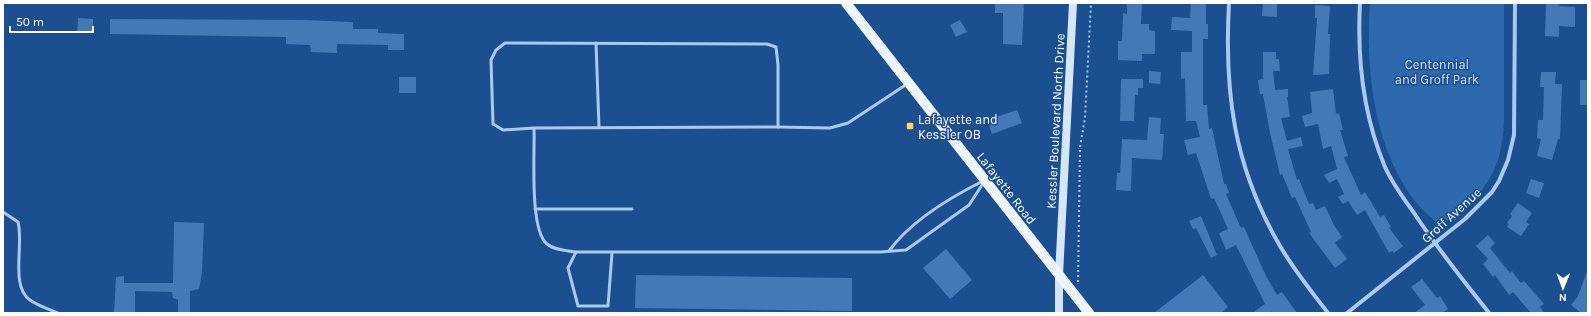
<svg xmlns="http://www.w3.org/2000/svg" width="1591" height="316" font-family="Karla,sans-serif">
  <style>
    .green { fill: #2e69ad }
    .building { fill: #4478b7 }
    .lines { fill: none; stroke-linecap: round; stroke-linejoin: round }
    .path { stroke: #a9c9ee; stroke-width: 2; stroke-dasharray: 2 3; stroke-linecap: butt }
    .service { stroke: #a9c9ee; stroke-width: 3 }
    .minor { stroke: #a9c9ee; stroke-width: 4 }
    .secondary { stroke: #d6e6fa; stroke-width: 8 }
    .primary { stroke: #f0f6ff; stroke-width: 10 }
    .poi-dot { fill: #ffd166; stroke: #1b4f8f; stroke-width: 1.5 }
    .labels { text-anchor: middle; stroke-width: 3; stroke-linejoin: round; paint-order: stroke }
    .park-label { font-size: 13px; fill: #cfe3fa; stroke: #1b4f8f }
    .poi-label { font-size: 13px; fill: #fff; stroke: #1b4f8f; text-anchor: start }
    .street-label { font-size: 13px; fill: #fff; stroke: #1b4f8f }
  </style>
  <rect width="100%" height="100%" fill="#1b4f8f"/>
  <path class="green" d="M1370,3H1504V123C1501,176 1482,197 1440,226C1433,219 1426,213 1420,207C1374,154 1365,70 1370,3Z"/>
  <g class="building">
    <path d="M995,3H1024L1022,45L1003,44V13H995Z"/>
    <path d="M1127,3H1142L1141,24H1149V30L1155,31V54H1142V61L1118,60V41H1122L1123,13L1127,14Z"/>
    <path d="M1191,3H1206V24H1208V39H1203V105H1207L1209,129L1212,128L1224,184H1226L1229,193L1226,194L1241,228L1244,227L1266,276L1277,295L1282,292L1297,313H1252L1265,304L1236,245L1226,250L1219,233L1228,229L1214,198L1211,199L1196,153L1188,155L1184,140L1200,137L1196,121H1186L1185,78L1181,79V52H1192V31L1171,30L1172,17L1190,18Z"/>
    <path d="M1263,3H1277V17L1262,16Z"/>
    <path d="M1546,3H1559V6L1575,7V27L1559,26V37L1545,36Z"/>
    <path d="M1315,5L1330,6L1328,34H1330L1329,74L1313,75L1317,18H1315Z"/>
    <path d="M78,18L93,19V33H77Z"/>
    <path d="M110,19L306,20L353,22V29H378V33L404,34V50H388V45L337,44V53L311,52L310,45L286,44V37L110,34Z"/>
    <path d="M960,20L967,32L956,37L950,25Z"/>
    <path d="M1263,52H1276V59H1279L1280,71H1273L1275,90L1288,89V97H1287L1290,117L1281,118L1287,141L1301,137L1303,146L1288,149L1297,180L1299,179L1309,204L1313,203L1316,210L1325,206L1334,225L1342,237L1335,243L1347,259L1335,268L1309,233L1311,232L1295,197L1292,198L1282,174L1280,175L1270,133L1263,94H1260L1258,80L1263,79Z"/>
    <path d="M1149,71L1161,72L1160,84L1149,83Z"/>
    <path d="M1541,72H1556L1555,84H1562L1560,139H1558L1552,160L1537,156L1541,139L1537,138L1538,120H1543L1544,87H1540Z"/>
    <rect x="399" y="77" width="17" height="16"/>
    <path d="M1121,79H1143V88H1138V95H1135L1134,121H1120Z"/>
    <rect x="1580" y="80" width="8" height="25"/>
    <path d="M1333,89L1336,114L1339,113L1343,130H1340L1348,156L1344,157L1361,195L1365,192L1380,217L1384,215L1391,227L1389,228L1403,246L1394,253L1392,251L1389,253L1365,210L1357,215L1348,201L1343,204L1338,197L1344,194L1337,179L1329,183L1324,175L1337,169L1331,146L1323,149L1318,124L1305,127L1302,116L1312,113L1310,92Z"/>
    <path d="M1017,110L1022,123L992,134L987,120Z"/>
    <path d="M1149,117L1161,118L1160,134H1164L1162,160L1132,158L1131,191L1116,190L1117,173H1120L1122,139L1147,140Z"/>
    <path d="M1531,179L1544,183L1539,198L1526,193Z"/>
    <path d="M1518,203L1532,213L1526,222L1529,224L1521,236L1507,227L1509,224L1507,223L1512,216L1510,214Z"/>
    <path d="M1201,216L1217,255L1211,258L1196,228L1193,229L1189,221Z"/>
    <path d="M174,222L204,223L202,272L199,289L190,291V313H178V300L173,298L172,292L135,291V313H114L116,277L124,276V283H173Z"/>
    <path d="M1488,235L1495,243L1490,248L1510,273L1512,271L1521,283L1524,281L1544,304L1540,307L1544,313H1531L1513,292L1509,295L1495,275L1493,277L1483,264L1488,259L1476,246Z"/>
    <path d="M946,249L972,280L950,299L923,268Z"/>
    <path d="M1587,271L1588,313H1581L1571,305L1578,296Z"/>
    <path d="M636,275L852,278V311L635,308Z"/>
    <path d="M1203,275L1228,307L1221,313H1154Z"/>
    <path d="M1422,279L1437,298L1440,296L1448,309L1442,313H1414L1425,305L1411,287Z"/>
  </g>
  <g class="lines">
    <path class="path" d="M1078,282L1080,147L1085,118L1091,3"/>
    <g class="service">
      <path d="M596,43L599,127"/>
      <path d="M778,127L830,128L848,123L907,84"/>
      <path d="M534,128L778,127V65L776,47L767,44L505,43L496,50L491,60L493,124L503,130L534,128C535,153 529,229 547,244C554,250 567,251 576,252"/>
      <path d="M535,209H632"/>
      <path d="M3,212L18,222C24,244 10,287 30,300C38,306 49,309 58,313"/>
      <path d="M889,251C910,222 951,197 983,181"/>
      <path d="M612,253L608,306H578L568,268L576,252H880L906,250L969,205L984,182"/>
    </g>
    <g class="minor">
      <path d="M1229,3C1224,93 1234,167 1280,246C1294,270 1311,291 1328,313"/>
      <path d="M1360,3C1357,59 1363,115 1385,167C1392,183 1404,199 1414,213C1437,248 1463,280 1489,313"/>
      <path d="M1347,313L1465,219L1492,192L1499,181L1508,160L1514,135L1515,3"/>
    </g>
    <path class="secondary" d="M1059,313V275L1073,3"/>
    <path class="primary" d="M846,3L1089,313"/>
  </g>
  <rect class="poi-dot" x="906" y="122" width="8" height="8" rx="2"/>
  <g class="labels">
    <g class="park-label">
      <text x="1437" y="69">Centennial<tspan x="1437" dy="15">and Groff Park</tspan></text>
    </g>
    <g class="poi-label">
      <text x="918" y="124">Lafayette and<tspan x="918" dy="15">Kessler OB</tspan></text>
    </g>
    <g class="street-label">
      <text transform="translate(1055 121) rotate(-87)" y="5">Kessler Boulevard North Drive</text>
      <text transform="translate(1007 188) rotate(52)" y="5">Lafayette Road</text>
      <text transform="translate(1451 215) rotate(-42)" y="5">Groff Avenue</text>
    </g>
  </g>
  <rect width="1591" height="316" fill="none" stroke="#ffffff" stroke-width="8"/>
  <g transform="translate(1563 288) rotate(181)" stroke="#1b4f8f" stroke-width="3" paint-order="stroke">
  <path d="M0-3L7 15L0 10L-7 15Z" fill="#ffffff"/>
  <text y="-6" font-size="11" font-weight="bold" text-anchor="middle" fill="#ffffff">N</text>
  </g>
  <path d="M10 26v6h83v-6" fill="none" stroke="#ffffff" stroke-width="2"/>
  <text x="16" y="26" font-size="12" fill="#ffffff" stroke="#1b4f8f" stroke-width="3" paint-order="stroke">50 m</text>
</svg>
